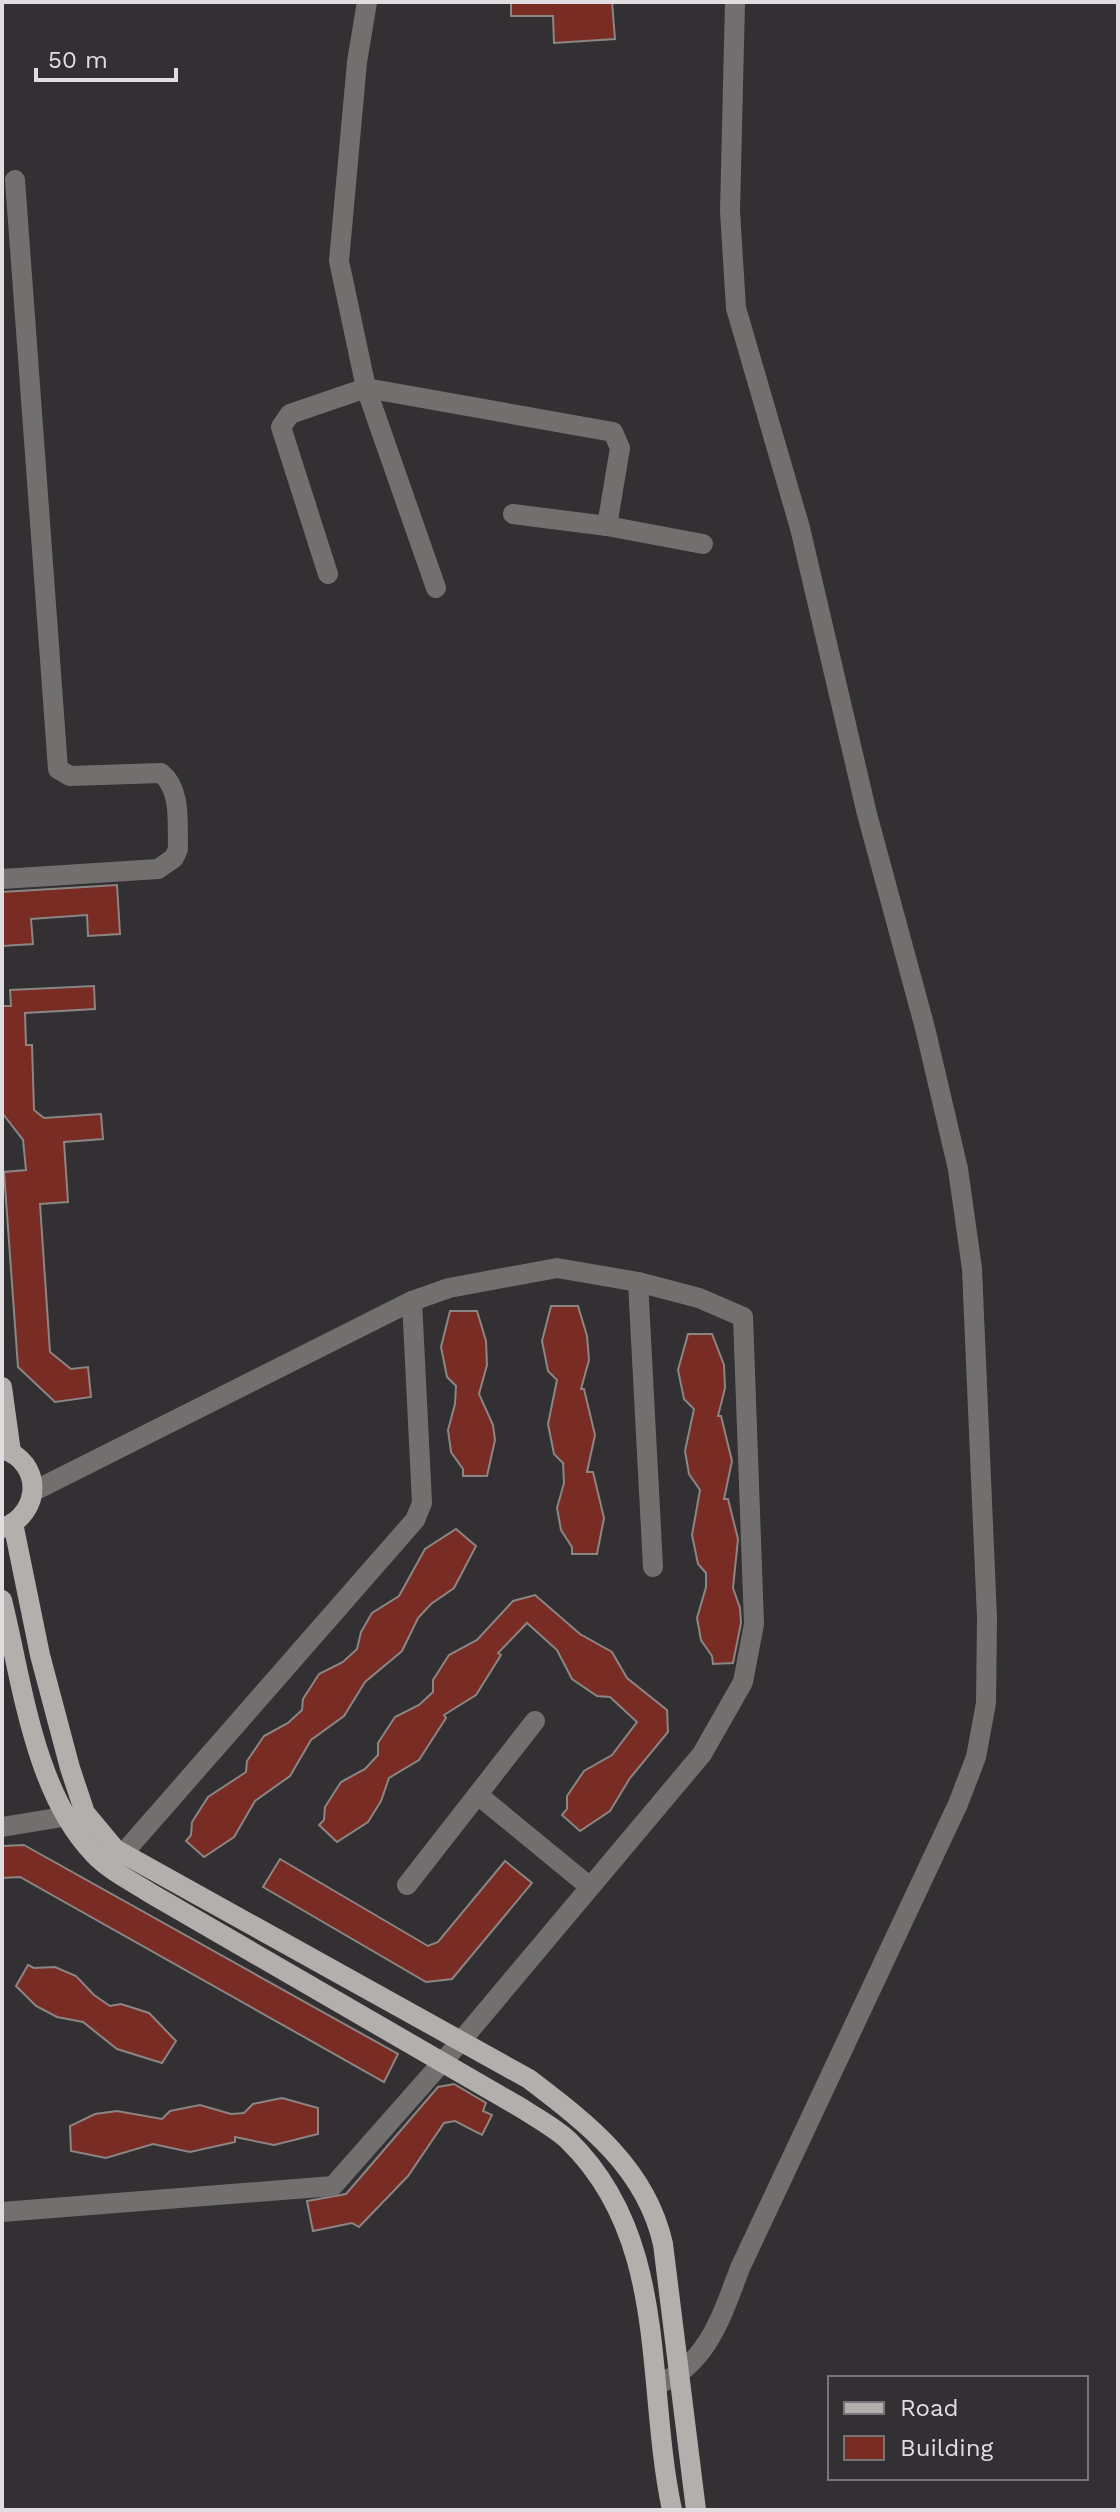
<svg xmlns="http://www.w3.org/2000/svg" width="1120" height="2512" font-family="'Work Sans',sans-serif">
  <style>
    .building { fill: #782c24; stroke: #8b8584; stroke-width: 2 }
    .lines { fill: none; stroke-linecap: round; stroke-linejoin: round }
    .minor { stroke: #72706f; stroke-width: 20 }
    .major { stroke: #b3afac; stroke-width: 20 }
  </style>
  <rect width="100%" height="100%" fill="#333033"/>
  <g class="building">
    <path d="M511,2H612L615,39L554,43L553,16H511Z"/>
    <path d="M117,885L120,934L88,936L87,915L31,919L33,944L2,946V892Z"/>
    <path d="M94,986L95,1009L25,1013L26,1045H32L34,1110L44,1118L101,1114L103,1139L64,1142L68,1202L40,1204L50,1352L71,1369L88,1367L91,1397L55,1402L18,1367L4,1172L26,1170L23,1140L3,1114L2,1006H11L10,990Z"/>
    <path d="M551,1306H578L587,1336L589,1360L581,1389H584L595,1435L587,1472H593L604,1518L597,1554H572V1547L561,1530L557,1508L564,1483L563,1463L554,1454L548,1424L557,1380L548,1371L542,1341Z"/>
    <path d="M450,1311H477L486,1341L487,1365L479,1394L493,1425L495,1440L487,1476H463V1469L451,1452L448,1430L455,1404L456,1386L447,1377L441,1347Z"/>
    <path d="M688,1334H712L724,1365L725,1388L718,1416H721L732,1461L724,1499H728L738,1539L733,1588L740,1608L741,1623L733,1663L713,1664L712,1656L701,1640L697,1618L706,1587V1573L698,1564L692,1535L700,1490L689,1474L685,1451L694,1409L684,1399L678,1370Z"/>
    <path d="M456,1529L476,1546L454,1588L431,1604L418,1618L402,1651L365,1682L344,1716L311,1740L290,1776L255,1801L234,1837L204,1857L186,1841L191,1835L192,1822L208,1797L246,1772L247,1761L264,1736L288,1723L302,1710L303,1699L319,1674L343,1662L357,1649L361,1632L372,1613L399,1596L425,1549Z"/>
    <path d="M535,1595L580,1634L612,1652L627,1678L667,1710L668,1732L630,1778L610,1811L580,1831L562,1815L567,1809V1796L584,1771L612,1755L637,1722L610,1697L597,1696L572,1679L557,1650L527,1623L498,1653L501,1655L476,1695L444,1715L446,1718L419,1760L389,1778L381,1801L368,1822L337,1842L319,1825L324,1820L325,1807L341,1782L365,1769L378,1755V1743L395,1717L419,1705L433,1692V1680L449,1655L477,1640L513,1601Z"/>
    <path d="M24,1845L398,2054L384,2082L20,1877L2,1878V1846Z"/>
    <path d="M280,1859L428,1946L438,1942L505,1861L532,1883L452,1979L426,1982L263,1887Z"/>
    <path d="M28,1965L34,1968L55,1967L76,1976L94,1995L110,2006L121,2004L149,2013L176,2041L162,2063L117,2049L83,2022L57,2017L36,2006L16,1986Z"/>
    <path d="M454,2084L486,2103L483,2111L492,2115L482,2135L455,2121L444,2123L408,2176L359,2227L352,2223L313,2231L307,2201L346,2194L438,2087Z"/>
    <path d="M282,2098L318,2108V2134L274,2145L235,2137V2142L190,2152L153,2144L106,2158L71,2151L70,2126L95,2114L117,2111L162,2119L170,2111L200,2105L231,2114L244,2113L253,2104Z"/>
  </g>
  <g class="lines">
    <g class="minor">
      <path d="M607,526L703,544"/>
      <path d="M328,574L281,427L290,414L366,388L339,261L357,62L367,2"/>
      <path d="M436,588L366,388L613,432L620,448L607,526L513,514"/>
      <path d="M2,879L158,869L174,858L178,849C177,824 182,790 161,773L70,776L58,769L15,180"/>
      <path d="M638,1282L653,1567"/>
      <path d="M478,1795L590,1887"/>
      <path d="M2,1827L81,1814"/>
      <path d="M114,1864L415,1520L422,1503L412,1301"/>
      <path d="M407,1885L535,1721"/>
      <path d="M2,2212L333,2186L461,2041L702,1754L743,1682L754,1624L743,1317L699,1298L638,1282L557,1268L449,1288L412,1301L34,1491"/>
      <path d="M658,2384C707,2366 723,2313 740,2268L958,1804L976,1757L986,1703L987,1618L972,1269L958,1169L925,1028L867,814L800,528L736,308L730,211L735,2"/>
    </g>
    <g class="major">
      <path d="M2,1387L11,1452"/>
      <path d="M2,1449C43,1462 42,1513 3,1528"/>
      <path d="M13,1523L40,1655L70,1768L85,1813L115,1849L529,2079C588,2124 646,2168 663,2244L696,2510"/>
      <path d="M2,1600C22,1681 34,1792 94,1854C109,1870 131,1881 150,1893L523,2109C538,2119 555,2128 568,2140C670,2239 645,2383 672,2510"/>
    </g>
  </g>
  <rect width="1120" height="2512" fill="none" stroke="#e0dde0" stroke-width="8"/>
  <rect x="828" y="2376" width="260" height="104" fill="#333033" stroke="#787578" stroke-width="2"/>
  <rect x="844" y="2402" width="40" height="12" fill="#b3afac" stroke="#787578" stroke-width="2"/>
  <text x="900" y="2416" font-size="24" fill="#e0dde0">Road</text>
  <rect x="844" y="2436" width="40" height="24" fill="#782c24" stroke="#787578" stroke-width="2"/>
  <text x="900" y="2456" font-size="24" fill="#e0dde0">Building</text>
  <path d="M36 68v12h140v-12" fill="none" stroke="#e0dde0" stroke-width="4"/>
  <text x="48" y="68" font-size="24" fill="#e0dde0" stroke="#333033" stroke-width="6" paint-order="stroke">50 m</text>
</svg>
